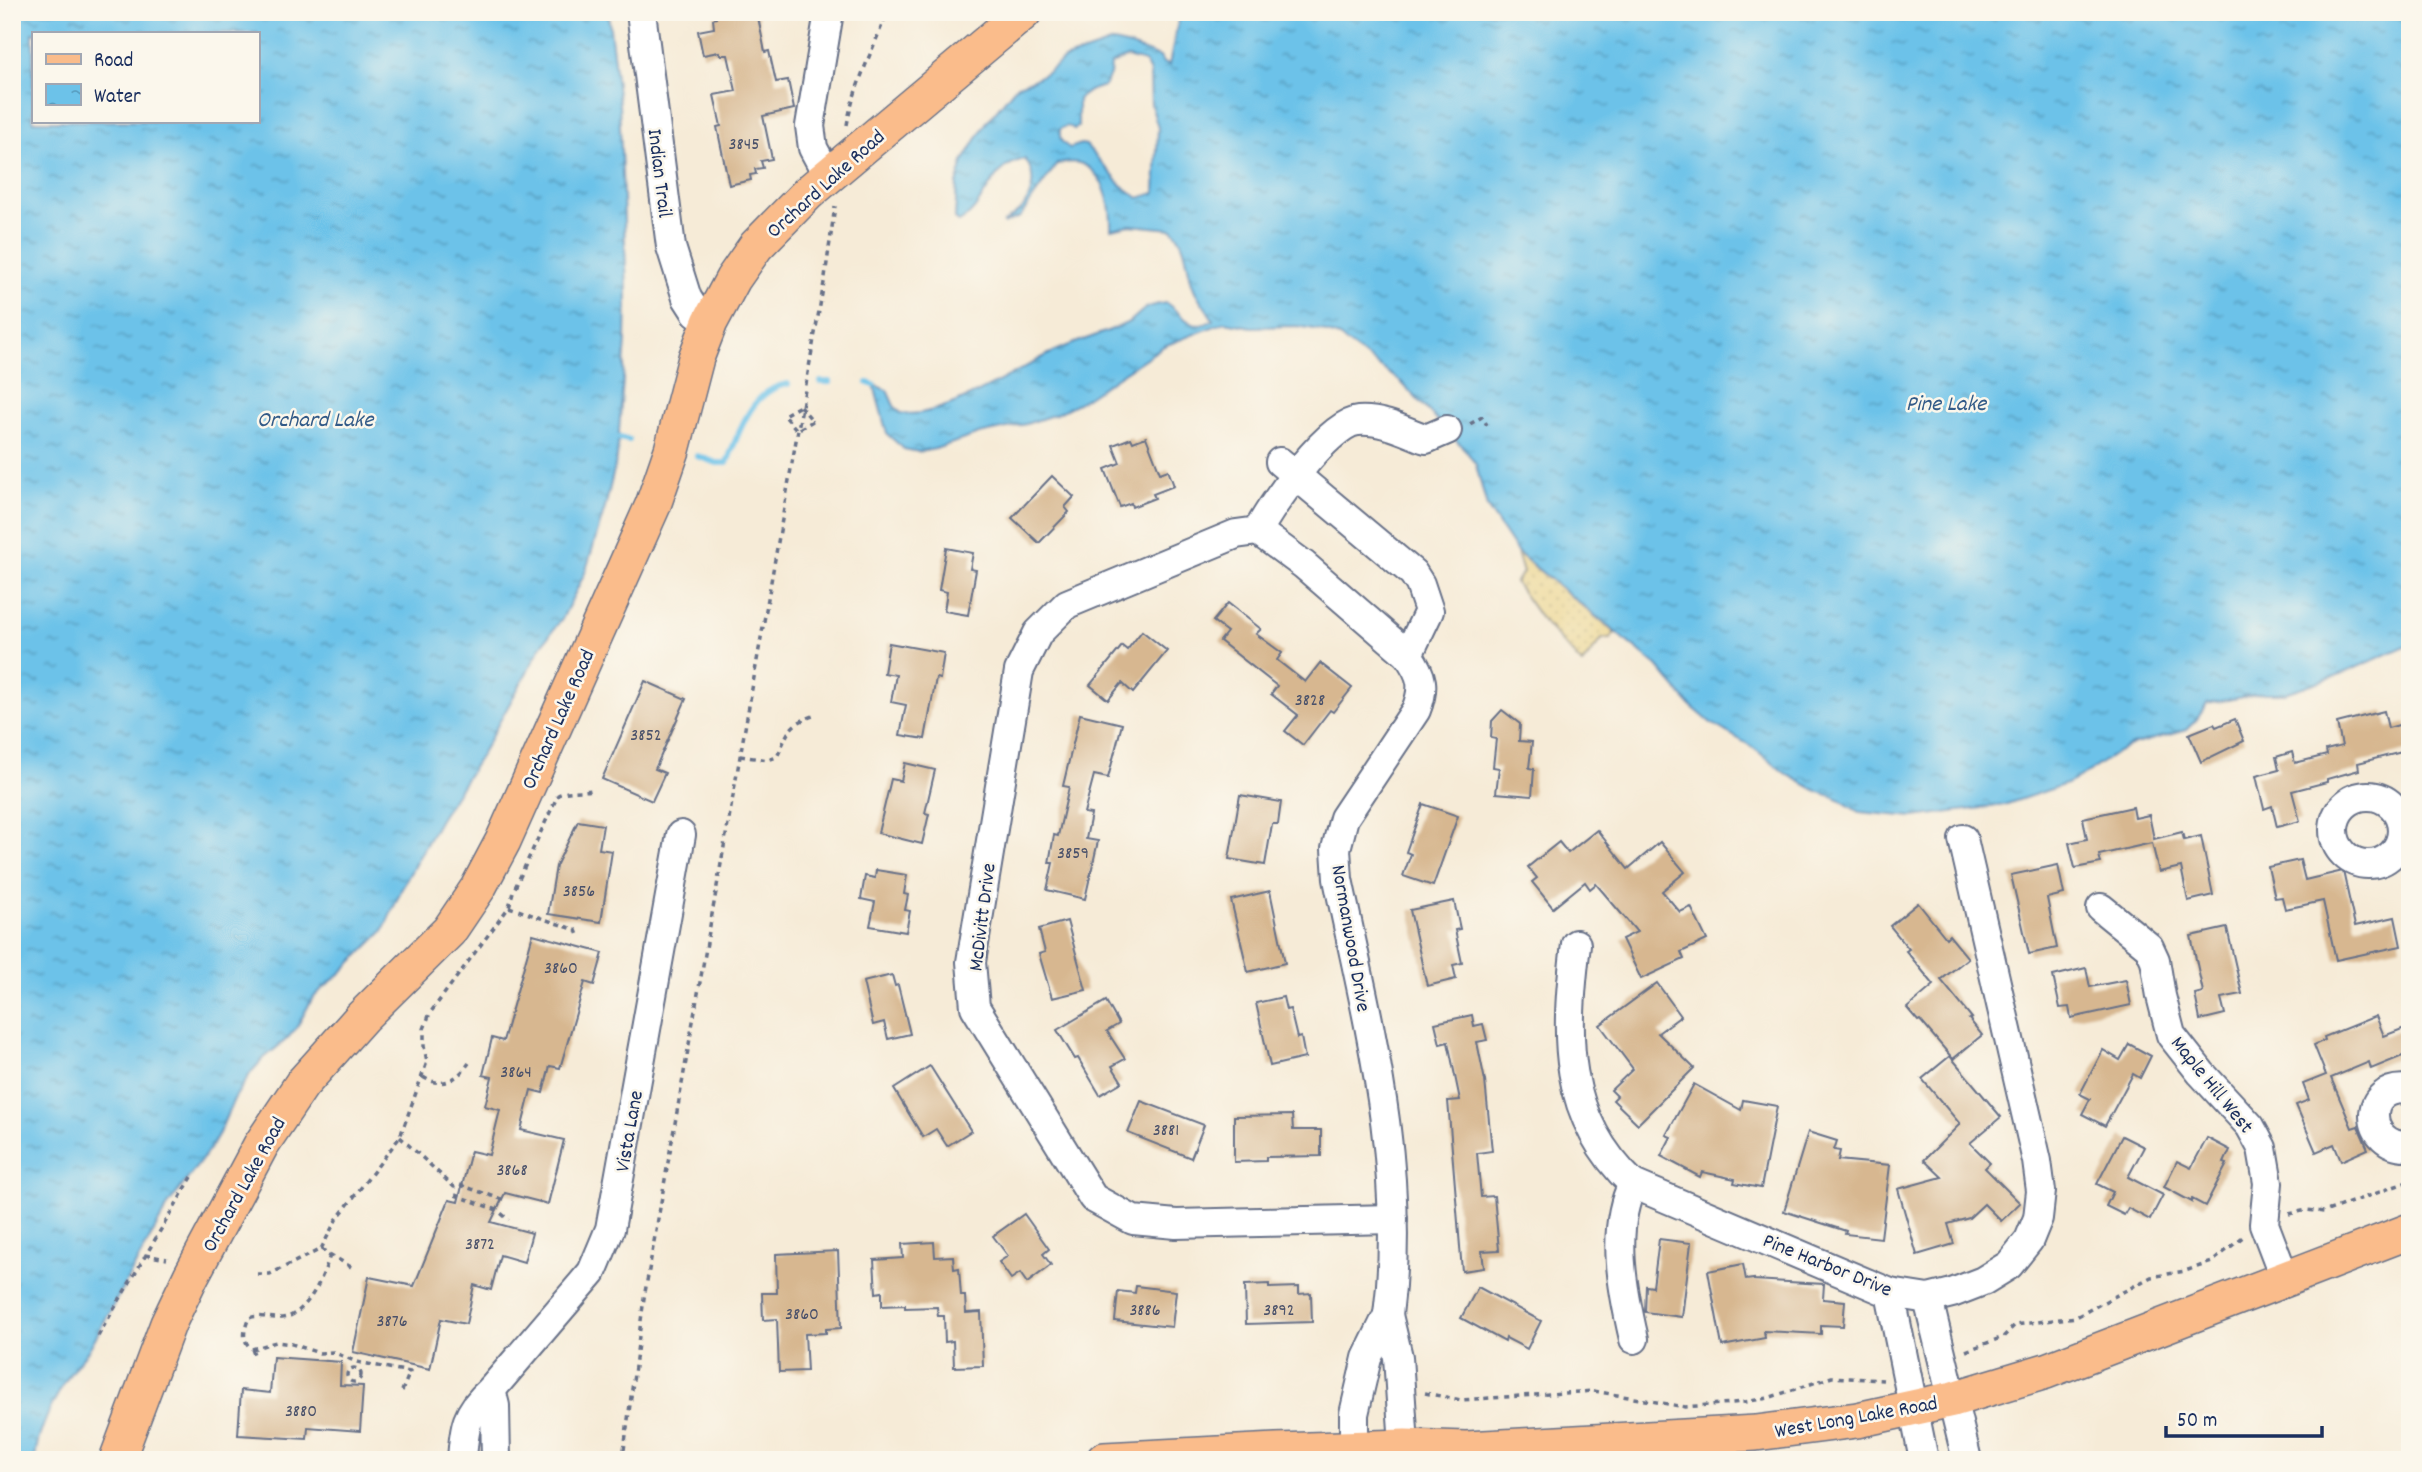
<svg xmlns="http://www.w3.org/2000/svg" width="2422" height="1472" font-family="Dekko,sans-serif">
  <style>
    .sand { fill: url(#sand-dots); stroke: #84847e; stroke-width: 2 }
    .water { fill: url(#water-ripples); stroke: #4478a4; stroke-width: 2; fill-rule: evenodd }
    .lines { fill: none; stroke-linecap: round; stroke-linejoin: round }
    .stream { stroke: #6cc2e9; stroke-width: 6 }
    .building { fill: #d7b790 }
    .minor-casing { stroke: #687188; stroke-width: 32 }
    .major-casing { stroke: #687188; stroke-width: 38 }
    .path { stroke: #687188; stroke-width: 3.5; stroke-dasharray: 5 5; stroke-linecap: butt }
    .minor { stroke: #fff; stroke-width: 28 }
    .major { stroke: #fabc8b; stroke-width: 35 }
    .labels { text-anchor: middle; stroke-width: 5; stroke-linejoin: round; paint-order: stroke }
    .number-label { font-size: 18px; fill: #4a516a }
    .street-label { font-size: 21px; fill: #1b2f5e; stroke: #fbf7ec }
    .water-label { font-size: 23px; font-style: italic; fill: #335b88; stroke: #fbf7ec }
  </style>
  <defs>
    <pattern id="sand-dots" width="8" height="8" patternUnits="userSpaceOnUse" patternTransform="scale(1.75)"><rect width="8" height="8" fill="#eeda9e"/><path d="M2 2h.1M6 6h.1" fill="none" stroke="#ccbb8a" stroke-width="1.8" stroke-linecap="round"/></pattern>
    <pattern id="water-ripples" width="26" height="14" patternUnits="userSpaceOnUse" patternTransform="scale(1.75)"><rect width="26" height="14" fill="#6cc2e9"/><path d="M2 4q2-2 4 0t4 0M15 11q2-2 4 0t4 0" fill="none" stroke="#589ec0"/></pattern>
  </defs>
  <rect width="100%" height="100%" fill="#fbf7ec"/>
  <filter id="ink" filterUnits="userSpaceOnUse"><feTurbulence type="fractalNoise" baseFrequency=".0143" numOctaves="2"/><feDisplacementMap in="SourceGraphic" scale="14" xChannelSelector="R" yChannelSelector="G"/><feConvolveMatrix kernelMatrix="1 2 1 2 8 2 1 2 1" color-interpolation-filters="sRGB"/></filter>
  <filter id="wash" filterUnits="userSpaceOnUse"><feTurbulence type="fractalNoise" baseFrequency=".00686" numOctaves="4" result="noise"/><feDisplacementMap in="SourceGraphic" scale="28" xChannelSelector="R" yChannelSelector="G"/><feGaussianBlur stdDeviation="1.57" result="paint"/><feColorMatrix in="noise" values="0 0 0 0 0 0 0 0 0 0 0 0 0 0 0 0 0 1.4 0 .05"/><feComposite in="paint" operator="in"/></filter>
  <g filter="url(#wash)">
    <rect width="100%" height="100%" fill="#f6ebd7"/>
    <path class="sand" d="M1517,552L1615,633L1610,639L1603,638L1582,664L1542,620L1515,582L1523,573Z"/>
    <g class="water">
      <path d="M12,12H608L619,103L627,292L626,341L617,457L605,508L585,573L563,617L542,645L481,755L440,819L403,886L383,931L342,972L321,990L312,999L297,1027L287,1039L264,1058L252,1071L234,1099L219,1133L209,1150L169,1204L88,1351C65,1375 37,1427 35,1460H12ZM33,33H257V121H33Z"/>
      <path d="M1180,12H2410V644L2344,673L2285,693H2262L2207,704L2197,719L2186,730L2132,745L2116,753L2081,777L2066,784L2004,805L1914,817L1859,812L1835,797L1819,792L1785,773L1751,746L1711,723L1690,705L1657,666L1517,552L1487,507L1476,465L1467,452L1401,382L1339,337L1320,330L1297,326L1252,327L1225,322L1164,346L1080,402L1056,414L1026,424L979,434L935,449L919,452L904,449L887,434L874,385L887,390L894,406L901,413C938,421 1016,371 1049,354C1074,341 1103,335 1129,322C1135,318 1140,312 1146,308C1151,305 1160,304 1166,303C1183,314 1191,334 1213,320C1208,310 1200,301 1195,291C1185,270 1190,247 1172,229L1130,225L1111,229C1112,206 1104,170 1079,163C1073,161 1064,163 1057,164L1020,217L1003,224C1009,218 1019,213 1024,206C1034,191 1036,174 1025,159C988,166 988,205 959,222L955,219L957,184L963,162L986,123L1017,85L1033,80L1049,71L1064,59L1113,42L1131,46L1160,57L1163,63L1169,65ZM1127,57L1145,62L1150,72L1151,104L1158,128L1155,193L1139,198L1121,185L1086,145L1081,144L1070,148C1061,143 1059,139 1060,129C1065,126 1069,125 1074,129L1078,127V99L1089,91L1104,86L1110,75L1111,64Z"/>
    </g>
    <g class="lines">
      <g class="stream">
        <path d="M821,382H830"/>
        <path d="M868,383L874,385"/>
        <path d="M619,438L629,440"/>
        <path d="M697,456L717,463H727C738,434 751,389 788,384"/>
      </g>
    </g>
    <g id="blocks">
      <g class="building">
        <path d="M715,12H757L765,52L769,51L776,82L788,80L794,109L763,116L772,159L761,161L763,168L755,169L756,174L750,175L751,180L729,185L717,127L721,126L714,95L736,91L728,55H720L719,52L703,55L698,31L714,28L713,19L716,18Z"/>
        <path d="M1146,437L1160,473L1168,470L1174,486L1153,494L1155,498L1132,507L1131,503L1120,507L1105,469L1120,463L1113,445L1131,438L1133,442Z"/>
        <path d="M1052,476L1074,497L1065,507L1069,512L1039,543L1012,518Z"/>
        <path d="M946,548L973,553L970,569L976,570L968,615L944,611L947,592L939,590Z"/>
        <path d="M1228,603L1261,629L1256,634L1282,653L1277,660L1305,682L1320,663L1352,688L1333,712L1330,710L1303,745L1285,731L1298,715L1271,694L1277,686L1220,641L1227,632L1213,621Z"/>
        <path d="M1142,631L1167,651L1133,693L1122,683L1108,700L1090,685L1122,646L1127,650Z"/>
        <path d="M889,643L944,653L940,679L936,678L925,739L900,735L906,705L891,702L896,675L884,673Z"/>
        <path d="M645,681L686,699L655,769L665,773L652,801L602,779Z"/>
        <path d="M1502,710L1520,724L1519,741L1532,742L1529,768L1534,769L1532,796L1496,793L1499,768L1493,767L1496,739L1491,738L1492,721Z"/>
        <path d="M2384,711L2388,728L2406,723L2410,750L2358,763L2359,770L2327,779V782L2292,791L2300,821L2277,827L2272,806L2264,809L2256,776L2279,770L2276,757L2292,752L2295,763L2327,755L2326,750L2342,746L2337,723Z"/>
        <path d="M1080,714L1122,724L1108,778L1094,775L1084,813L1091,814L1086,839L1098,841L1085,899L1047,890L1053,863H1049L1054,835L1058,836L1069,787L1063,786Z"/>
        <path d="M2235,719L2244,741L2201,762L2189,734L2214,724L2216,727Z"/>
        <path d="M905,763L935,770L925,813L929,814L922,844L878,833L891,779L901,781Z"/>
        <path d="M1240,795L1281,802L1278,824H1272L1265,865L1229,859Z"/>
        <path d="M1423,804L1458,816L1433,886L1403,876L1411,854L1406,852Z"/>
        <path d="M2133,807L2135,818L2149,815L2154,839L2182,832L2184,840L2201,836L2213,895L2188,901L2181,867L2159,872L2152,843L2099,855L2101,863L2075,868L2069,843L2087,839L2083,818Z"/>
        <path d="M578,821L603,825L599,849L612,851L601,922L548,914L556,866Z"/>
        <path d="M1597,830L1628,869L1660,842L1685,872L1662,891L1680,912L1691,907L1707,940L1681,952L1684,959L1641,979L1622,939L1637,932L1596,884L1590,889L1585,882L1553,908L1532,882L1537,878L1528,867L1559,842L1568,853Z"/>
        <path d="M2300,860L2305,880L2343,871L2355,926L2395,917L2401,946L2336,960L2323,901L2285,909L2282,897L2275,898L2268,867Z"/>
        <path d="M2058,865L2064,894L2047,898L2057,948L2029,954L2011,875Z"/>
        <path d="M876,870L907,875L904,894L908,895L905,910L910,911L906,932L870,926L875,902L861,899L865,876L875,878Z"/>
        <path d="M1270,891L1285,963L1248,972L1231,900Z"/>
        <path d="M1454,901L1460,929L1455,930L1462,963L1453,965L1456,979L1427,986L1410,910Z"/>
        <path d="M1918,903L1946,938L1949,935L1968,958L1941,980L1972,1018L1969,1019L1982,1035L1953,1059L1920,1020L1918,1021L1907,1008L1934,985L1906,951L1909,949L1890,926Z"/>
        <path d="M1067,921L1086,990L1052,998L1039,954L1045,952L1039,929Z"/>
        <path d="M2227,928L2242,994L2221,998L2225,1014L2200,1020L2195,994L2203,992L2191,936Z"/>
        <path d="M533,934L603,953L594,985L585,982L560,1068L550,1066L543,1093L531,1090L521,1130L564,1140L548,1204L505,1193L491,1222L532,1233L524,1262L500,1255L491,1290L474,1285L466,1324L441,1319L430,1369L353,1352L369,1277L414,1286L449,1200L458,1202L471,1151L489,1155L500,1110L485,1106L492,1077L483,1075L492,1038L503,1041Z"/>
        <path d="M2086,968L2090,987L2126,980L2131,1005L2071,1018L2069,1007L2060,1008L2053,976Z"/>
        <path d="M892,975L895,986L898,985L910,1034L888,1039L884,1022L873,1025L863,982Z"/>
        <path d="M1657,983L1681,1016L1658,1033L1694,1068L1638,1124L1613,1100L1617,1096L1611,1090L1633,1069L1600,1025Z"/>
        <path d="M1283,997L1286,1010L1290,1009L1297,1038L1301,1037L1305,1058L1270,1066L1256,1003Z"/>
        <path d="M1106,1001L1119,1024L1107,1031L1125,1059L1112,1066L1122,1082L1100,1095L1078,1058L1075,1059L1057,1030Z"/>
        <path d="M1472,1015L1474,1026L1483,1024L1487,1040L1477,1042L1485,1081L1492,1151L1477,1153L1481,1197L1494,1196L1499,1250L1482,1251L1484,1268L1462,1271L1448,1101L1460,1100L1448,1042L1440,1044L1435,1023Z"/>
        <path d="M2376,1016L2384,1036L2410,1026V1053L2371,1069L2369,1062L2331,1078L2352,1128L2358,1126L2368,1149L2341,1161L2334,1144L2316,1152L2296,1105L2309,1100L2303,1084L2326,1075L2314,1045L2325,1040L2324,1037Z"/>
        <path d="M2129,1044L2151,1056L2140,1078L2133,1074L2105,1126L2082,1114L2090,1099L2080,1094L2103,1050L2120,1060Z"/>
        <path d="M1950,1056L2001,1117L1970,1143L1990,1163L1985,1168L2020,1203L2001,1221L1984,1204L1969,1218L1948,1224L1954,1244L1917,1255L1898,1189L1942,1177L1924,1160L1960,1124L1922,1079Z"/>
        <path d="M930,1066L971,1131L947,1146L936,1129L923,1137L894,1089Z"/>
        <path d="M1694,1084L1741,1110L1743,1100L1777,1106L1761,1188L1734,1183L1735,1179L1702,1172L1700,1177L1661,1156L1671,1137L1666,1135Z"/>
        <path d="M1141,1101L1204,1125L1191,1158L1128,1133Z"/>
        <path d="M1292,1115L1293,1130H1321V1156L1266,1157V1161L1234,1162V1116Z"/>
        <path d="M1808,1132L1837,1141L1834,1150L1840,1151L1838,1160L1890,1165L1881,1238L1845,1234L1846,1231L1784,1211Z"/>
        <path d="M2122,1136L2144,1147L2128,1177L2163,1195L2150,1220L2128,1208L2124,1215L2106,1206L2113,1192L2097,1184Z"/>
        <path d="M2207,1138L2230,1150L2224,1163L2227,1164L2205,1206L2192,1199V1202L2164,1187L2177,1161L2191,1168Z"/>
        <path d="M1024,1214L1049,1249L1043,1254L1051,1265L1027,1283L1020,1273L1011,1279L999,1262L1008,1256L993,1236Z"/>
        <path d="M1659,1239L1691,1243L1682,1317L1645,1312L1646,1286L1653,1287Z"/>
        <path d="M934,1242L935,1257L953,1256L954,1269L959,1268L961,1296H965L966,1313L981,1312L983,1366L954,1367L953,1341L945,1342L944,1316H938L937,1307L905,1308V1305L882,1306V1292L876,1293L874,1260L903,1258L902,1244Z"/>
        <path d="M838,1251L841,1328L826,1329V1333L805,1334L807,1371L779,1372L777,1319L763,1320L762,1293H777L776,1254Z"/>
        <path d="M1743,1264L1746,1280L1754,1279V1280L1824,1284L1823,1299L1845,1301L1843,1326L1821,1325V1334L1764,1331L1765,1338L1722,1346L1708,1271Z"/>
        <path d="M1269,1284V1288L1299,1287V1294L1311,1293L1312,1322L1246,1324L1245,1285Z"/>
        <path d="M1136,1286L1176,1291L1172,1327L1115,1321L1118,1291L1135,1293Z"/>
        <path d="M1478,1287L1541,1321L1527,1349L1506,1338L1505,1342L1461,1318Z"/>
        <path d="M273,1357L341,1362L340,1385L363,1386L360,1431L308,1427L307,1439L238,1435L241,1390L270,1393Z"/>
      </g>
    </g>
  </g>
  <g filter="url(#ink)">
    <use href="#blocks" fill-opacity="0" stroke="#687188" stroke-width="2"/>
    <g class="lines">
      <defs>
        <g id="minor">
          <path d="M641,12L671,247L687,298L696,312L710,322"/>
          <path d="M828,176L813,148L810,126L829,12"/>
          <path d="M1280,462L1413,573L1420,584L1429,611L1408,655"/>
          <path d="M1258,531L1236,534L1067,604L1038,633L1019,671L971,962L975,1007L1093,1198L1133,1220L1176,1224L1393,1219"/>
          <path d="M1258,531L1304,565L1408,655C1423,676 1425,687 1416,710L1344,818L1336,849L1338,879C1368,1022 1407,1168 1388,1315"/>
          <path d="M1258,531C1271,505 1329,423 1358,421C1381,419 1405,431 1426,439L1447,430"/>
          <circle cx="2368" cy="830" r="34"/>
          <path d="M2101,908L2149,947L2155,960L2161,996L2171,1035L2201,1073L2250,1126L2262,1148L2268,1183L2264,1224L2285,1279"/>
          <path d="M1576,944C1565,1035 1561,1116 1633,1184L1890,1293L1928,1299L1952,1293L1983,1281L2009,1265L2029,1240L2038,1218L2041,1191L2037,1161L1963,839"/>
          <path d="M2410,1090C2361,1082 2363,1149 2410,1146"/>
          <path d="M1633,1184C1610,1229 1623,1292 1634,1339"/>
          <path d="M1890,1293L1924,1460"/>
          <path d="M1928,1299L1967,1460"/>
          <path d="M491,1390L592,1272L610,1229L681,835"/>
          <path d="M462,1460C464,1427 466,1412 491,1390L495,1406L496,1460"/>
          <path d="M1354,1460V1414L1367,1358L1388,1315L1398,1357L1405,1460"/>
        </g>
        <g id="major">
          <path d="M117,1460L168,1324L191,1276L261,1145L302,1084L362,1017L449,931L478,888L503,841L653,505L672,450L696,358L710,322L733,279L756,246L808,193L1024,12"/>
          <path d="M1104,1460L1276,1451L1405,1447L1466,1449L1756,1433L1857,1420L1953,1399L2046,1371L2410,1231"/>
        </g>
      </defs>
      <use href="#minor" class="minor-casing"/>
      <use href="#major" class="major-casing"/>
      <g class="path">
        <path d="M847,125C854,85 873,51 887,12"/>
        <path d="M800,406L813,421L797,430L784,415Z"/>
        <path d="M1470,424L1482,417L1487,425"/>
        <path d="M740,756L768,760L777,757C789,732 786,725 816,715"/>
        <path d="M509,907L576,930L579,938"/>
        <path d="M423,1077C442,1089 457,1080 469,1063"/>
        <path d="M400,1137L454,1187L460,1185L507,1201"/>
        <path d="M455,1195L497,1210L509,1220"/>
        <path d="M2289,1214L2307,1210L2324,1212L2410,1181"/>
        <path d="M321,1249L351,1267"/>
        <path d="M145,1255L167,1259"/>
        <path d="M330,1255C324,1275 307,1316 282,1318C270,1319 260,1314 249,1318C244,1329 241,1341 252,1349L276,1342L292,1344L319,1353L333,1352L357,1362L410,1372L402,1391"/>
        <path d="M257,1274H270L321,1249L336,1220L400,1137L427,1062L424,1046V1029L430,1013L509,907L513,892L558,795C570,789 583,793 595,789"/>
        <path d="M98,1336L192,1177"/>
        <path d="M252,1349L255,1357"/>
        <path d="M1966,1351L2003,1337L2015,1325L2076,1317L2151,1277L2185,1271L2212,1262L2244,1236"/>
        <circle cx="354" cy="1375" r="7"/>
        <path d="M1425,1393L1461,1400L1594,1391L1685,1407L1744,1402L1768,1398L1832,1377L1883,1380"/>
        <path d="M624,1450L644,1298L825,277L835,206"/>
      </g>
      <use href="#minor" class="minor"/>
      <use href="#major" class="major"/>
    </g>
  </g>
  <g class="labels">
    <g class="number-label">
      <text x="744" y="149">3845</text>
      <text x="1310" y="705">3828</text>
      <text x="646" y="740">3852</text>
      <text x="1073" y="858">3859</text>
      <text x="579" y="896">3856</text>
      <text x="561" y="973">3860</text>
      <text x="516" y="1077">3864</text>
      <text x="1166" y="1135">3881</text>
      <text x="512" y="1175">3868</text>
      <text x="480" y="1249">3872</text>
      <text x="1145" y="1315">3886</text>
      <text x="1279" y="1315">3892</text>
      <text x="802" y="1319">3860</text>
      <text x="392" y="1326">3876</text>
      <text x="301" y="1416">3880</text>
    </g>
    <g class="street-label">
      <text transform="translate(661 173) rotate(83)" y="7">Indian Trail</text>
      <text transform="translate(825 183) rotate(-42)" y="7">Orchard Lake Road</text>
      <text transform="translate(557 719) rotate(-66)" y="7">Orchard Lake Road</text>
      <text transform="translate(981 917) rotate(-83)" y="7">McDivitt Drive</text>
      <text transform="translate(1352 938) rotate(80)" y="7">Normanwood Drive</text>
      <text transform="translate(2213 1084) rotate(51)" y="7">Maple Hill West</text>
      <text transform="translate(628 1131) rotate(-80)" y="7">Vista Lane</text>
      <text transform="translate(243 1184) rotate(-61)" y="7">Orchard Lake Road</text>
      <text transform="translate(1828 1264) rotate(22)" y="7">Pine Harbor Drive</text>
      <text transform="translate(1856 1416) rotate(-10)" y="7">West Long Lake Road</text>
    </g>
    <g class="water-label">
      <text x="1946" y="410">Pine Lake</text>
      <text x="315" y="426">Orchard Lake</text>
    </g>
  </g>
  <rect width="2422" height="1472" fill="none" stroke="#fbf7ec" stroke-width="42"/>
  <rect x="32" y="32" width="228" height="91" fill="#fbf7ec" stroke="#a1a7b3" stroke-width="2"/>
  <rect x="46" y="54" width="35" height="10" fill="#fabc8b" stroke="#a1a7b3" stroke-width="2"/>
  <text x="94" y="66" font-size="21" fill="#1b2f5e">Road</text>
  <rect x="46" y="84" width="35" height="21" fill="url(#water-ripples)" stroke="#a1a7b3" stroke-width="2"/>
  <text x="94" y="102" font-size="21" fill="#1b2f5e">Water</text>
  <path d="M2166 1426v10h156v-10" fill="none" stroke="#1b2f5e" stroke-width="3.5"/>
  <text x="2177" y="1426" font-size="21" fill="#1b2f5e" stroke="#fbf7ec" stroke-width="5" paint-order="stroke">50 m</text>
</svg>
